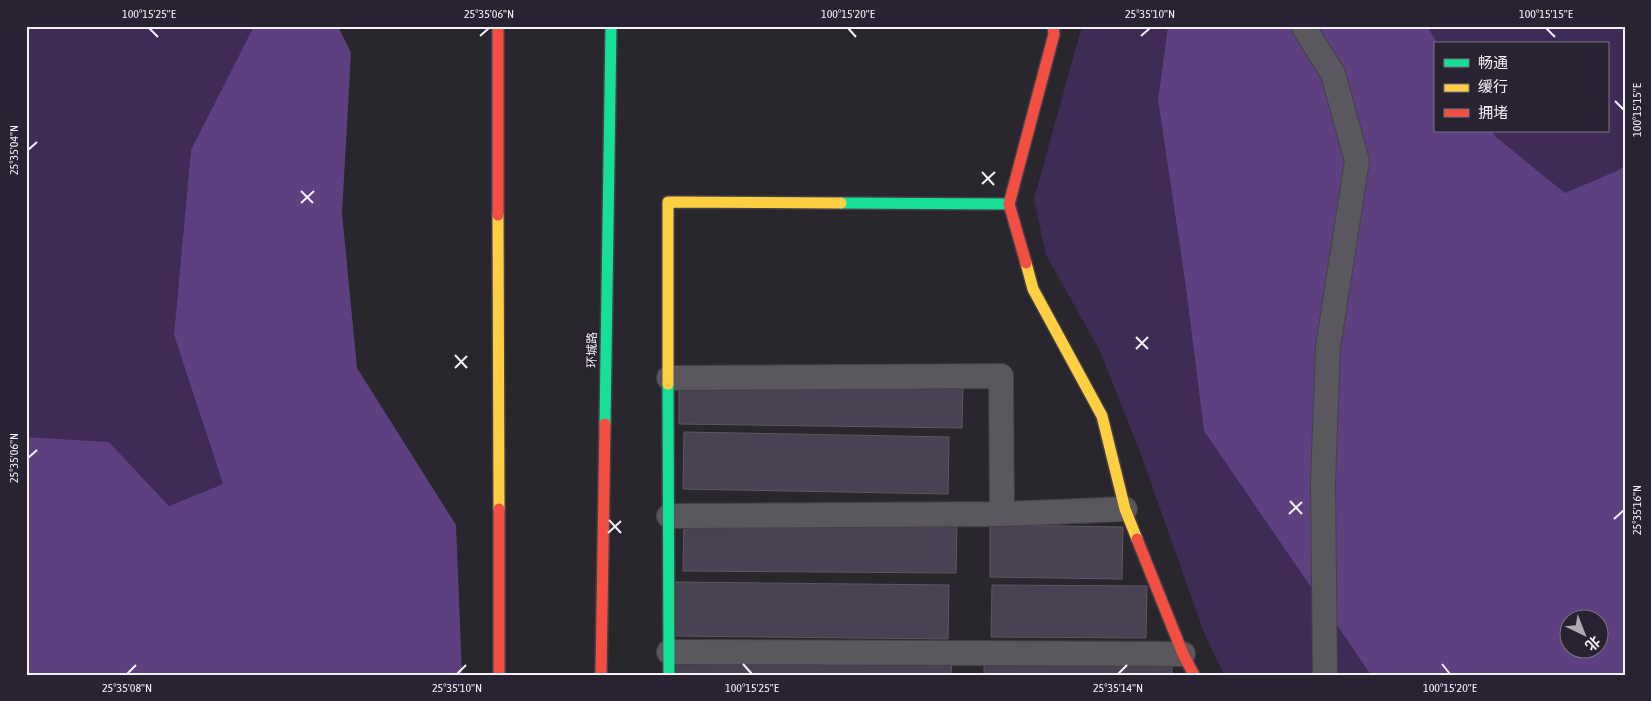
<svg xmlns="http://www.w3.org/2000/svg" width="1651" height="701" font-family="'Asap Condensed','Noto Sans SC',sans-serif">
  <style>
    .green { fill: #3f2c56 }
    .forest { fill: #5e4081; fill-rule: evenodd }
    .building { fill: #4a4153; stroke: #5c5a60 }
    .lines { fill: none; stroke-linecap: round; stroke-linejoin: round }
    .street-casing { stroke: #434147; stroke-width: 26 }
    .fast-casing { stroke: #434147; stroke-width: 14 }
    .slow-casing { stroke: #434147; stroke-width: 14 }
    .jam-casing { stroke: #434147; stroke-width: 14 }
    .street { stroke: #5a585e; stroke-width: 24 }
    .fast { stroke: #16e098; stroke-width: 11 }
    .slow { stroke: #ffcf43; stroke-width: 11 }
    .jam { stroke: #f24e42; stroke-width: 11 }
    .ticks { fill: none; stroke: #f4f1fa; stroke-width: 2 }
    .labels { text-anchor: middle; stroke-width: 4; stroke-linejoin: round; paint-order: stroke }
    .street-label { font-size: 12px; fill: #f4f1fa; stroke: #282231 }
    .neatline { fill: none; stroke: #f4f1fa; stroke-width: 2 }
    .ticks-label { font-size: 12px; text-anchor: middle; fill: #f4f1fa }
  </style>
  <rect width="100%" height="100%" fill="#29262e"/>
  <g class="green">
    <path d="M26,26H254L191,151L174,335L223,484L169,506L109,442L26,437Z"/>
    <path d="M1082,26H1168L1158,100L1185,281L1204,431L1371,675H1224L1203,630L1140,452L1100,351L1046,255L1034,199Z"/>
    <path d="M1427,26H1625V165L1620,170L1565,193L1496,137L1492,131H1607V44H1438Z"/>
  </g>
  <g class="forest">
    <path d="M254,26H338L351,53L342,213L357,368L456,525L462,675H26V437L109,442L169,506L223,484L174,335L191,150Z"/>
    <path d="M1168,26H1427L1438,44H1435V131H1492L1496,137L1565,193L1619,170L1625,165V675H1371L1204,431L1185,281L1158,100ZM1568,618H1598V648H1568Z"/>
  </g>
  <g class="building">
    <path d="M679,381L963,385L962,428L679,424Z"/>
    <path d="M684,432L949,437L948,494L683,489Z"/>
    <path d="M684,521L957,523L956,573L683,571Z"/>
    <path d="M990,525L1123,527L1122,579L990,577Z"/>
    <path d="M675,582L949,585L948,639L674,636Z"/>
    <path d="M992,585L1147,586L1146,638L991,637Z"/>
    <path d="M672,659L952,660L951,675H672Z"/>
    <path d="M984,661L1172,666V675H984Z"/>
  </g>
  <g class="lines">
    <defs>
      <g id="street">
        <path d="M1303,26L1333,74L1357,161L1328,347L1323,482L1325,675"/>
        <path d="M669,378L1001,376L1002,514"/>
        <path d="M669,516L1002,514L1125,509"/>
        <path d="M669,652L1183,654"/>
      </g>
      <g id="fast">
        <path d="M841,203L1009,204"/>
        <path d="M668,384L669,675"/>
        <path d="M605,424L611,26"/>
      </g>
      <g id="slow">
        <path d="M498,215L499,509"/>
        <path d="M1026,263L1033,289L1102,416L1125,509L1137,539"/>
        <path d="M668,384V202L841,203"/>
      </g>
      <g id="jam">
        <path d="M498,26V215"/>
        <path d="M1026,263L1009,204L1054,34L1053,26"/>
        <path d="M499,509V675"/>
        <path d="M1137,539L1183,654L1194,675"/>
        <path d="M601,675L605,424"/>
      </g>
    </defs>
    <use href="#street" class="street-casing"/>
    <use href="#fast" class="fast-casing"/>
    <use href="#slow" class="slow-casing"/>
    <use href="#jam" class="jam-casing"/>
    <use href="#street" class="street"/>
    <use href="#fast" class="fast"/>
    <use href="#slow" class="slow"/>
    <use href="#jam" class="jam"/>
  </g>
  <path class="ticks" d="M149,28L158,37M848,28L856,37M1546,28L1555,37M480,36L489,28M1141,36L1150,28M1615,101L1624,110M28,150L37,142M982,172L994,185M982,184L995,172M301,191L313,203M301,203L314,191M1136,337L1148,349M1136,349L1148,337M455,355L467,368M455,368L467,356M28,458L37,450M1290,501L1302,514M1289,514L1302,502M1614,519L1624,510M609,520L621,533M608,533L621,521M743,664L752,674M1442,664L1450,674M127,674L136,665M457,674L466,665M1118,674L1127,665"/>
  <g class="labels">
    <g class="street-label">
      <text transform="translate(592 350) rotate(-89)" y="4">环城路</text>
    </g>
  </g>
  <rect width="1651" height="701" fill="none" stroke="#282231" stroke-width="55"/>
  <rect x="1434" y="42" width="175" height="90" fill="#282231" stroke="#7a7581"/>
  <rect x="1444" y="59" width="25" height="8" fill="#16e098" stroke="#7a7581"/>
  <text x="1478" y="68" font-size="15" fill="#f4f1fa">畅通</text>
  <rect x="1444" y="84" width="25" height="8" fill="#ffcf43" stroke="#7a7581"/>
  <text x="1478" y="92" font-size="15" fill="#f4f1fa">缓行</text>
  <rect x="1444" y="109" width="25" height="8" fill="#f24e42" stroke="#7a7581"/>
  <text x="1478" y="118" font-size="15" fill="#f4f1fa">拥堵</text>
  <g transform="translate(1584 634) rotate(137)"><circle r="24" fill="#282231" stroke="#7a7581"/>
  <path d="M0-4L9 19L0 12L-9 19Z" fill="#adaab3"/>
  <text y="-8" font-size="14" font-weight="bold" text-anchor="middle" fill="#f4f1fa">北</text>
  </g>
  <rect x="28" y="28" width="1596" height="646" class="neatline"/>
  <g class="ticks-label">
    <text x="149" y="18">100°15'25"E</text>
    <text x="489" y="18">25°35'06"N</text>
    <text x="848" y="18">100°15'20"E</text>
    <text x="1150" y="18">25°35'10"N</text>
    <text x="1546" y="18">100°15'15"E</text>
    <text transform="translate(1637 110) rotate(-90)" y="4">100°15'15"E</text>
    <text transform="translate(14 150) rotate(-90)" y="4">25°35'04"N</text>
    <text transform="translate(14 458) rotate(-90)" y="4">25°35'06"N</text>
    <text transform="translate(1637 510) rotate(-90)" y="4">25°35'16"N</text>
    <text x="127" y="692">25°35'08"N</text>
    <text x="457" y="692">25°35'10"N</text>
    <text x="752" y="692">100°15'25"E</text>
    <text x="1118" y="692">25°35'14"N</text>
    <text x="1450" y="692">100°15'20"E</text>
  </g>
</svg>
